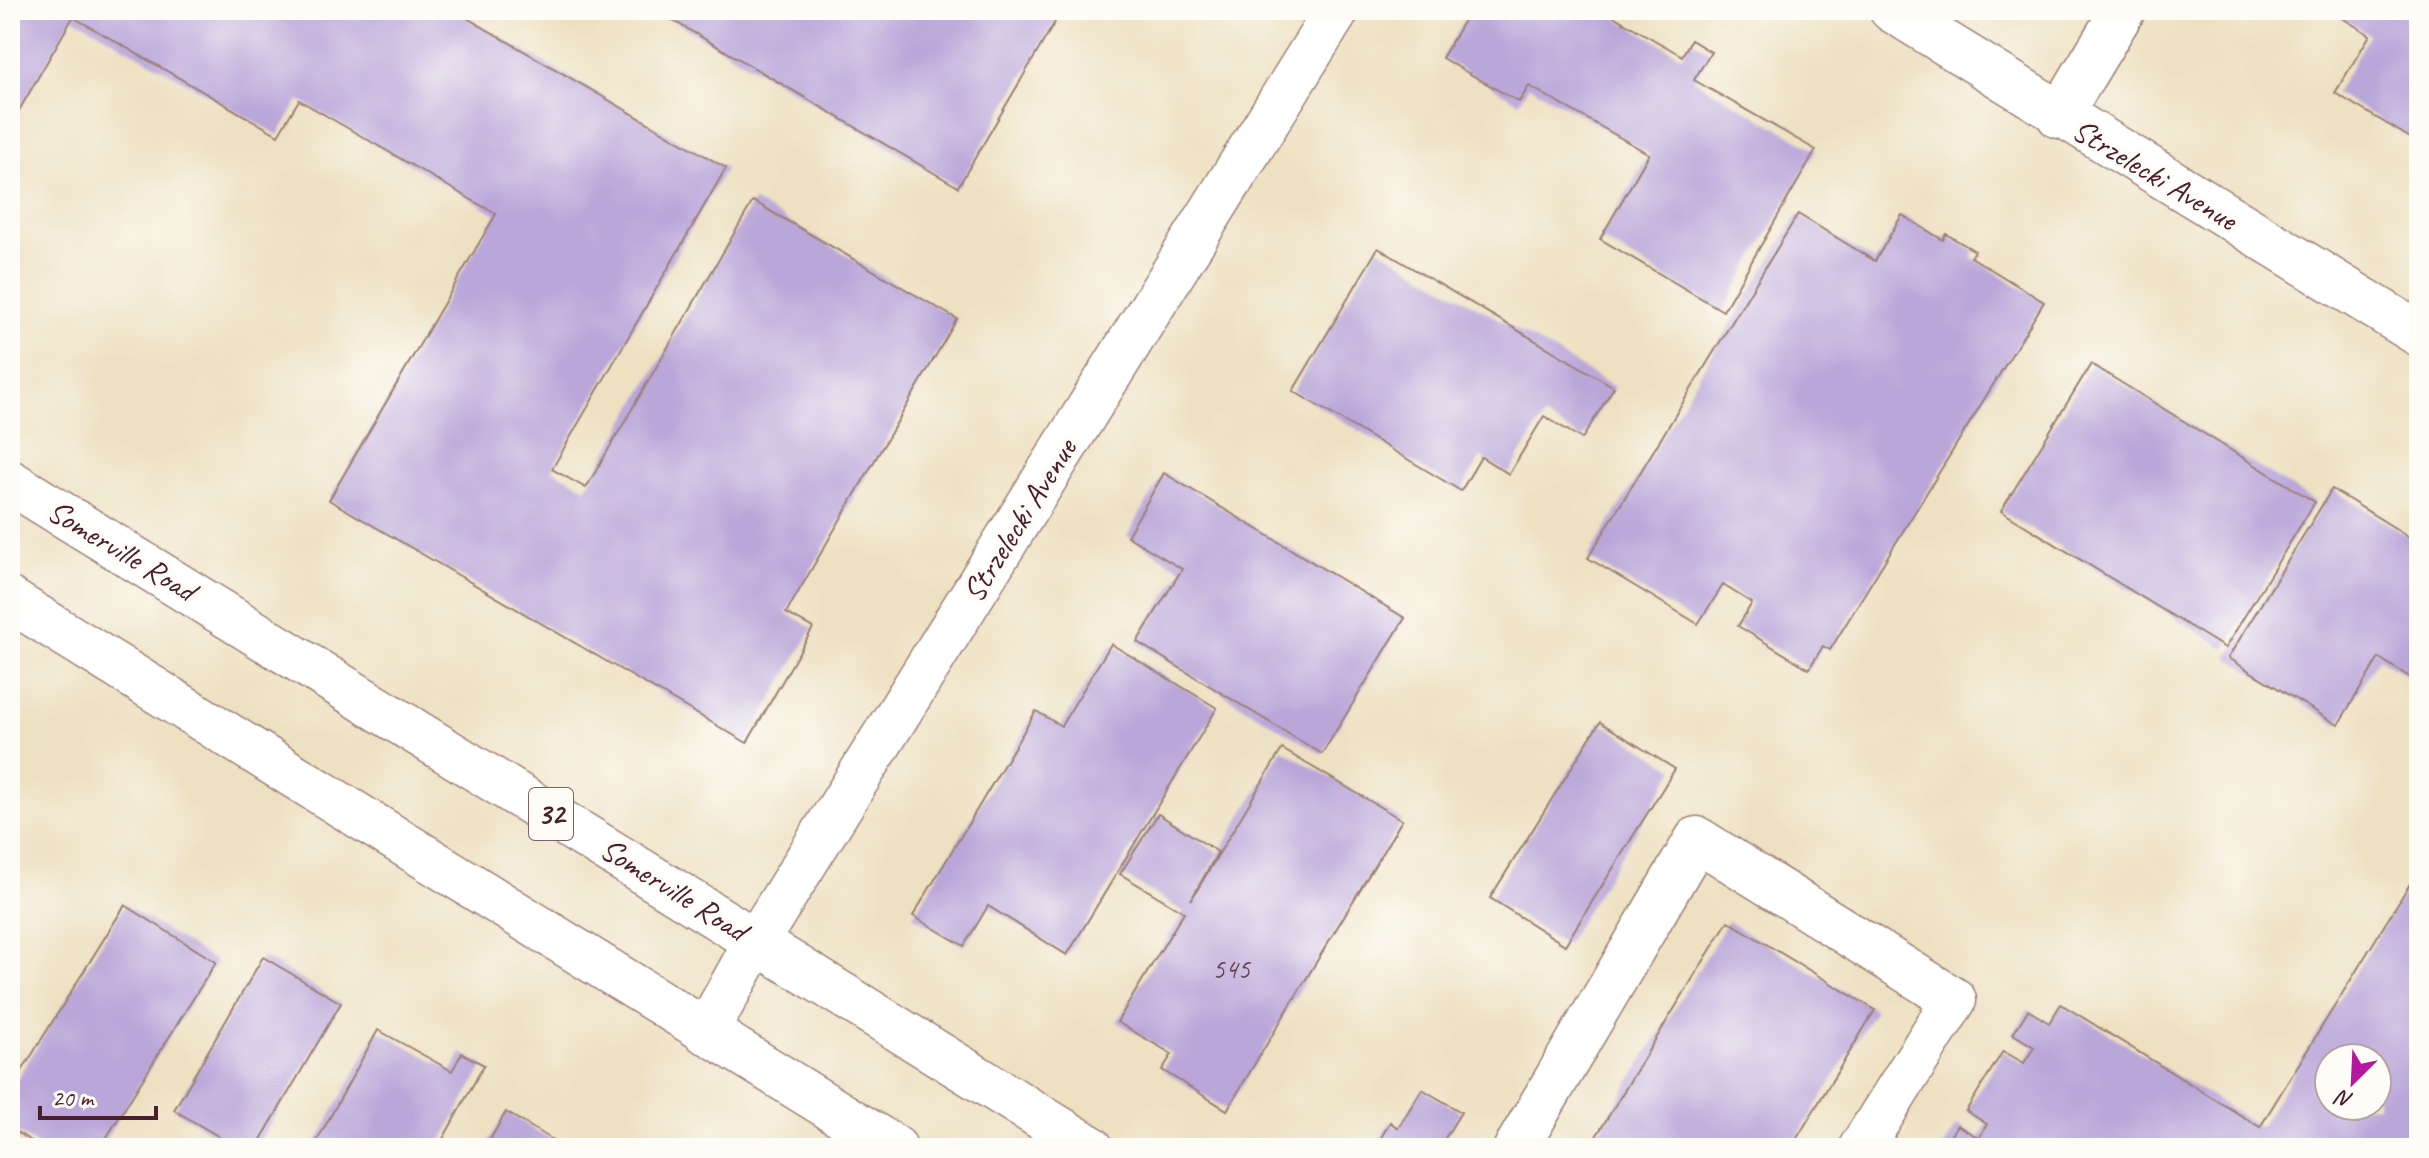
<svg xmlns="http://www.w3.org/2000/svg" width="2429" height="1158" font-family="Caveat,sans-serif">
  <style>
    .building { fill: #baa6d9; fill-rule: evenodd }
    .lines { fill: none; stroke-linecap: round; stroke-linejoin: round }
    .minor-casing { stroke: #9c8076; stroke-width: 47 }
    .major-casing { stroke: #9c8076; stroke-width: 47 }
    .minor { stroke: #fff; stroke-width: 44 }
    .major { stroke: #fff; stroke-width: 44 }
    .labels { text-anchor: middle; stroke-width: 8; stroke-linejoin: round; paint-order: stroke }
    .number-label { font-size: 28px; fill: #664156 }
    .shield { fill: #fdfcf7; stroke: #806168; stroke-width: 2 }
    .shield-label { font-size: 30px; font-weight: bold; fill: #4a1f2b }
    .street-label { font-size: 32px; fill: #4a1f2b; stroke: #fdfcf7 }
  </style>
  <rect width="100%" height="100%" fill="#fdfcf7"/>
  <filter id="ink" filterUnits="userSpaceOnUse"><feTurbulence type="fractalNoise" baseFrequency=".0125" numOctaves="2"/><feDisplacementMap in="SourceGraphic" scale="16" xChannelSelector="R" yChannelSelector="G"/><feConvolveMatrix kernelMatrix="1 2 1 2 8 2 1 2 1" color-interpolation-filters="sRGB"/></filter>
  <filter id="wash" filterUnits="userSpaceOnUse"><feTurbulence type="fractalNoise" baseFrequency=".006" numOctaves="4" result="noise"/><feDisplacementMap in="SourceGraphic" scale="32" xChannelSelector="R" yChannelSelector="G"/><feGaussianBlur stdDeviation="1.8" result="paint"/><feColorMatrix in="noise" values="0 0 0 0 0 0 0 0 0 0 0 0 0 0 0 0 0 1.4 0 .05"/><feComposite in="paint" operator="in"/></filter>
  <g filter="url(#wash)">
    <rect width="100%" height="100%" fill="#eee1c2"/>
    <g id="blocks">
      <g class="building">
        <path d="M10,10H453L726,168L552,469L586,488L753,201L957,319L786,613L813,628L747,743L329,500L496,214L299,100L278,135L73,17L10,126Z"/>
        <path d="M655,10H1062L958,187Z"/>
        <path d="M1470,10H1609L1608,13L1682,56L1691,40L1711,52L1694,80L1816,150L1723,311L1600,239L1649,154L1529,86L1519,102L1442,58Z"/>
        <path d="M2329,10H2419V143L2335,93L2370,35Z"/>
        <path d="M1798,214L1875,261L1902,215L1943,240L1946,234L1975,251L1971,257L2044,302L1830,650L1823,646L1809,669L1738,626L1752,603L1723,585L1698,624L1588,558Z"/>
        <path d="M1378,248L1614,387L1582,439L1544,416L1509,474L1481,457L1461,491L1293,391Z"/>
        <path d="M2091,364L2315,502L2225,648L2001,511Z"/>
        <path d="M1164,473L1405,618L1322,754L1137,642L1182,569L1127,536Z"/>
        <path d="M2332,489L2419,543V683L2379,658L2338,725L2228,658Z"/>
        <path d="M1111,644L1217,708L1067,955L988,906L964,946L913,916L1036,711L1061,726Z"/>
        <path d="M1600,722L1675,769L1565,945L1490,898Z"/>
        <path d="M1282,749L1402,820L1227,1110L1162,1070L1172,1054L1117,1022L1184,912L1120,874L1158,814L1218,852L1191,900Z"/>
        <path d="M2419,869V1148H1943L1957,1125L1979,1138L1987,1124L1966,1111L2003,1051L2024,1063L2034,1047L2013,1034L2028,1010L2049,1023L2061,1004L2260,1127ZM2329,1058H2377V1106H2329Z"/>
        <path d="M125,905L216,962L100,1148H43L10,1128V1090Z"/>
        <path d="M1728,921L1875,1010L1791,1148H1589Z"/>
        <path d="M263,957L341,1003L256,1148H238L174,1110Z"/>
        <path d="M378,1030L452,1071L462,1053L484,1065L438,1148H313Z"/>
        <path d="M1422,1089L1461,1112L1439,1148H1375L1390,1122L1398,1128Z"/>
        <path d="M506,1112L566,1148H485Z"/>
      </g>
    </g>
  </g>
  <g filter="url(#ink)">
    <use href="#blocks" fill-opacity="0" stroke="#9c8076" stroke-width="2"/>
    <g class="lines">
      <defs>
        <g id="minor">
          <path d="M1892,10L2419,334"/>
          <path d="M2059,116L2123,10"/>
          <path d="M706,1032L757,940L1337,10"/>
          <path d="M1516,1148L1697,839L1954,1000L1861,1148"/>
        </g>
        <g id="major">
          <path d="M10,482L1091,1148"/>
          <path d="M10,600L895,1148"/>
        </g>
      </defs>
      <use href="#minor" class="minor-casing"/>
      <use href="#major" class="major-casing"/>
      <use href="#minor" class="minor"/>
      <use href="#major" class="major"/>
    </g>
  </g>
  <g class="labels">
    <g class="number-label">
      <text x="1231" y="978">545</text>
    </g>
    <rect class="shield" x="529" y="788" width="44" height="52" rx="6"/>
    <g class="shield-label">
      <text x="551" y="824">32</text>
    </g>
    <g class="street-label">
      <text transform="translate(2155 174) rotate(31)" y="11">Strzelecki Avenue</text>
      <text transform="translate(1019 520) rotate(-58)" y="11">Strzelecki Avenue</text>
      <text transform="translate(122 550) rotate(31)" y="11">Somerville Road</text>
      <text transform="translate(674 889) rotate(32)" y="11">Somerville Road</text>
    </g>
  </g>
  <rect width="2429" height="1158" fill="none" stroke="#fdfcf7" stroke-width="40"/>
  <g transform="translate(2353 1082) rotate(204)"><circle r="38" fill="#fdfcf7" stroke="#b5a4a5" stroke-width="2"/>
  <path d="M0-6L14 30L0 20L-14 30Z" fill="#b5179e"/>
  <text y="-12" font-size="22" font-weight="bold" text-anchor="middle" fill="#4a1f2b">N</text>
  </g>
  <path d="M40 1106v12h116v-12" fill="none" stroke="#4a1f2b" stroke-width="4"/>
  <text x="52" y="1106" font-size="24" fill="#4a1f2b" stroke="#fdfcf7" stroke-width="6" paint-order="stroke">20 m</text>
</svg>
